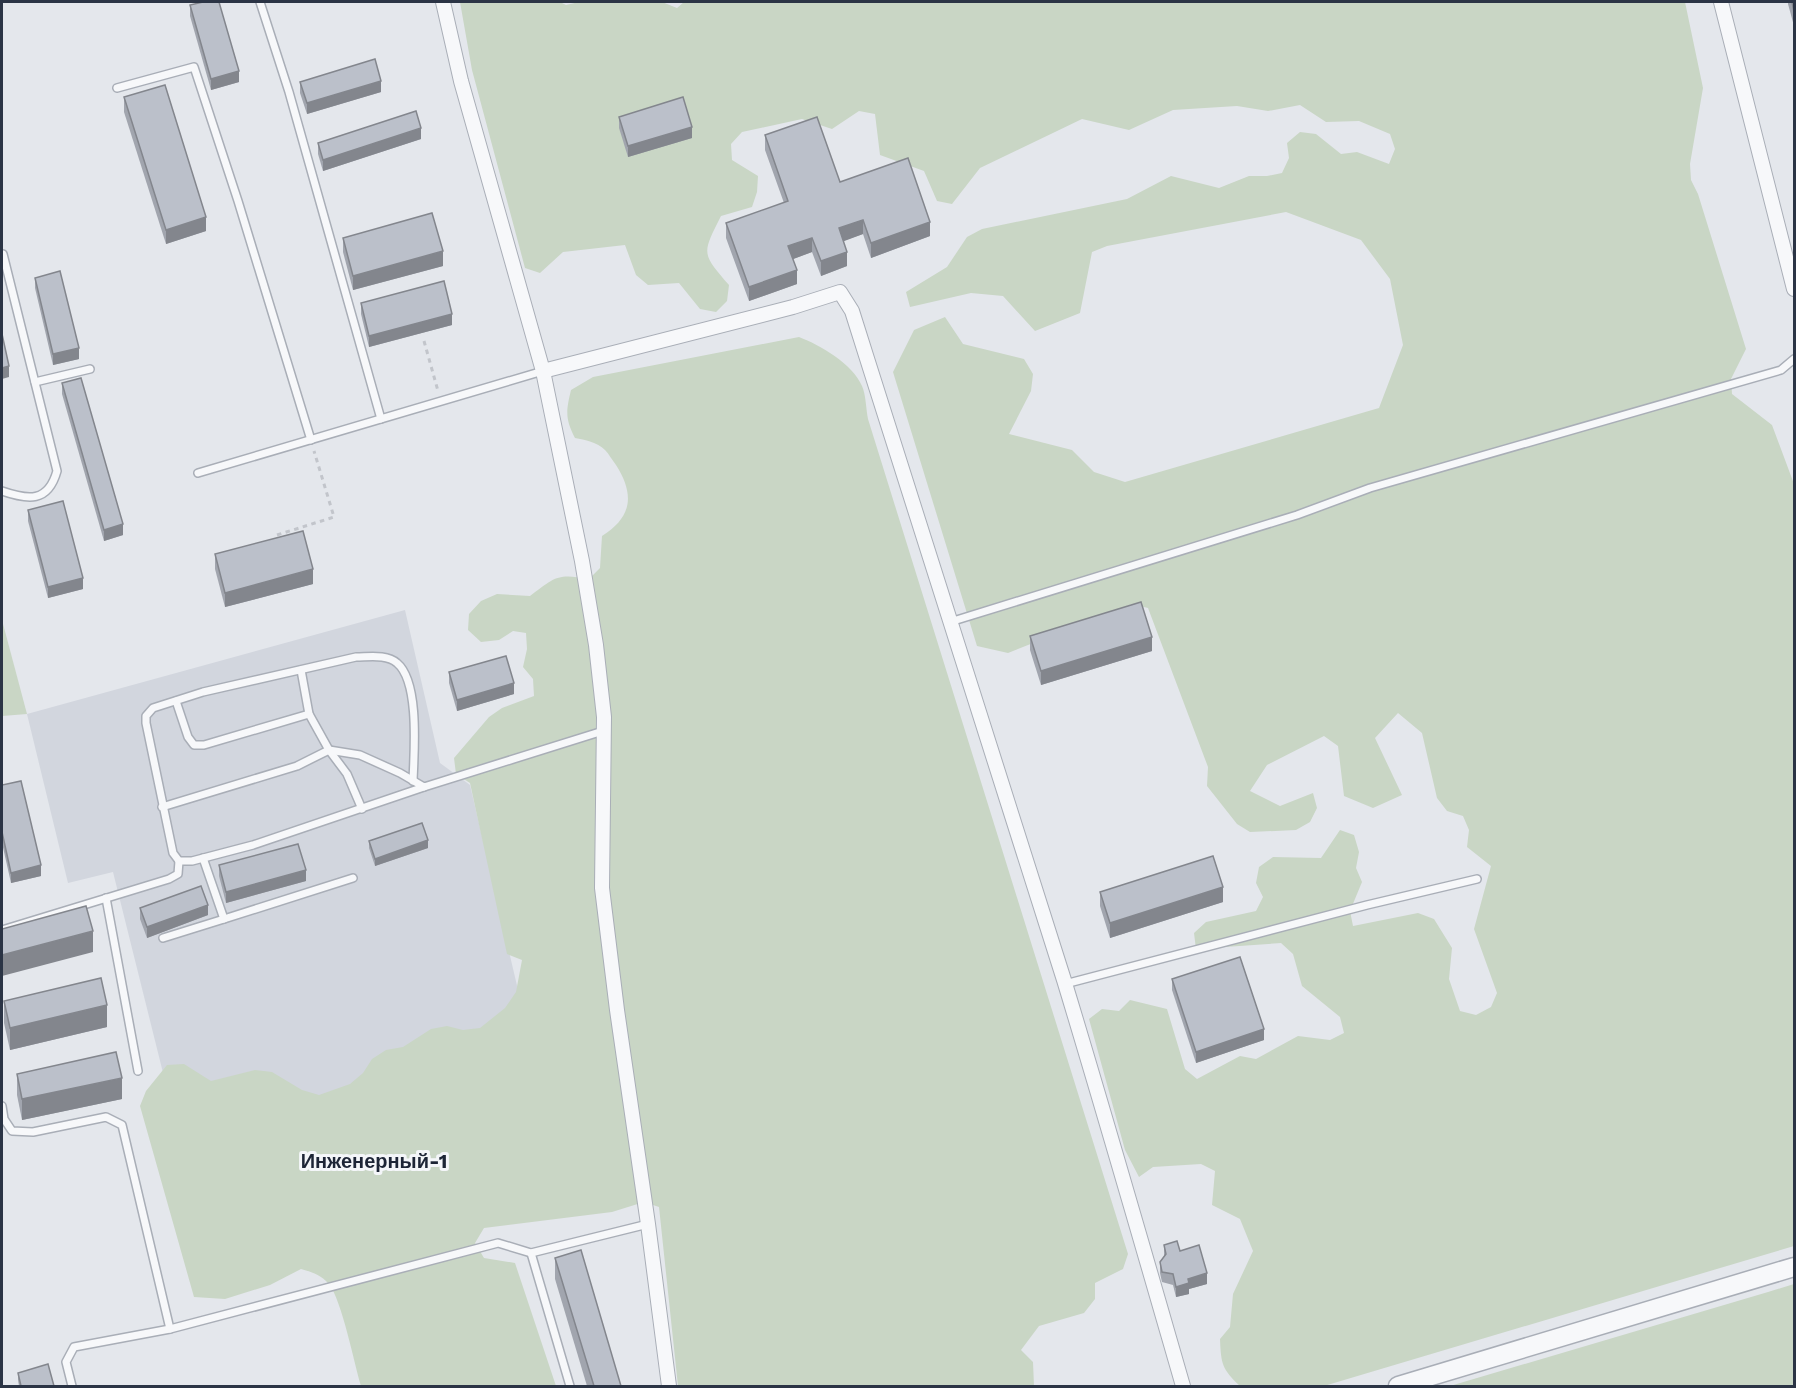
<svg xmlns="http://www.w3.org/2000/svg" width="1796" height="1388" font-family="'Work Sans',sans-serif">
  <style>
    .built { fill: #d2d6de }
    .green { fill: #c9d6c5 }
    .lines { fill: none; stroke-linecap: round; stroke-linejoin: round }
    .service-casing { stroke: #a9aeb7; stroke-width: 10 }
    .minor-casing { stroke: #a9aeb7; stroke-width: 16 }
    .tertiary-casing { stroke: #a9aeb7; stroke-width: 21 }
    .path { stroke: #c2c5cb; stroke-width: 3; stroke-dasharray: 4.5 4.5; stroke-linecap: butt }
    .service { stroke: #f7f8fa; stroke-width: 7 }
    .minor { stroke: #f7f8fa; stroke-width: 14 }
    .tertiary { stroke: #f7f8fa; stroke-width: 18 }
    .wall { fill: #a1a5ae }
    .shaded-wall { fill: #83868d }
    .building { fill: #bbc0ca; stroke: #83868d; stroke-width: 1.5 }
    .labels { text-anchor: middle; stroke-width: 6; stroke-linejoin: round; paint-order: stroke }
    .quarter-label { font-size: 20px; font-weight: bold; fill: #1d2536; stroke: #f4f6f9 }
  </style>
  <rect width="100%" height="100%" fill="#e4e7ec"/>
  <path class="built" d="M405,610L440,763L470,785L530,1041L178,1133L113,872L68,883L27,714Z"/>
  <g class="green">
    <path d="M460,2H560L566,5L579,2H662L677,8L684,2H1685L1703,88L1690,164L1691,180L1698,194L1746,349L1731,379L1732,394L1772,425L1794,484V1246L1324,1386H1240C1222,1369 1221,1364 1220,1339L1230,1327L1233,1294L1253,1251L1240,1219L1212,1205L1215,1171L1201,1164L1153,1167L1139,1177L1125,1150L1089,1019L1102,1009L1119,1011L1130,1000L1167,1009L1185,1069L1197,1079L1240,1056L1256,1059L1298,1036L1330,1040L1344,1033L1340,1017L1302,986L1293,954L1281,943L1196,949L1194,933L1206,922L1256,911L1263,897L1256,883L1259,867L1273,857L1321,858L1340,830L1354,835L1359,852L1356,868L1362,882L1350,911L1353,926L1418,913L1434,919L1452,948L1449,979L1460,1011L1476,1015L1491,1007L1497,993L1474,929L1491,866L1467,847L1469,830L1463,816L1447,811L1437,798L1422,733L1398,713L1375,738L1402,795L1373,808L1344,796L1338,746L1324,736L1267,765L1250,791L1280,806L1313,793L1317,808L1310,822L1296,830L1250,832L1237,824L1207,786L1208,767L1148,608L1132,604L1008,653L977,646L893,372L914,330L945,317L963,344L1024,359L1033,374L1031,391L1009,434L1072,450L1094,472L1125,482L1379,408L1403,345L1390,279L1361,240L1286,212L1107,246L1092,252L1080,313L1035,331L1003,296L971,293L910,307L906,292L947,267L967,237L982,229L1127,199L1171,176L1219,188L1249,176H1267L1282,173L1289,158L1287,143L1300,132L1316,134L1341,154L1357,152L1389,164L1395,149L1390,134L1359,121L1326,122L1300,105L1268,111L1237,106L1173,110L1129,130L1082,119L980,168L952,204L937,201L924,171L880,155L875,114L859,111L832,129L802,119L742,132L731,144L732,160L758,176L757,192L752,207L721,216C702,254 701,253 729,285L727,301L716,312L700,309L679,283L648,285L636,275L625,245L563,252L540,273L525,268L472,70Z"/>
    <path d="M799,337C820,345 853,364 862,386C866,395 866,409 868,419L1128,1254L1123,1269L1095,1283V1299L1084,1313L1039,1326L1021,1350L1033,1362L1034,1386H678L659,1207L644,1202L612,1212L484,1228L475,1243L484,1258L515,1263L556,1386H361C354,1363 342,1301 329,1284C321,1275 312,1272 301,1269L270,1285L225,1299L194,1297L140,1106L146,1091L167,1065L184,1064L211,1081L255,1070L272,1072L302,1090L319,1095L350,1084L363,1073L372,1059L386,1050L403,1047L431,1029L447,1026L463,1030L480,1028L505,1008L516,992L522,960L507,954L470,783L456,774L454,758L489,717L502,708L534,696L533,679L523,667L527,649L526,633L513,631L499,640L481,642L468,630L469,614L481,601L497,594L530,596C555,577 557,573 589,579L600,568L602,536C632,517 635,495 616,465C612,460 609,454 605,450C597,442 585,440 575,438C565,419 566,411 571,390L593,377Z"/>
    <path d="M2,620L27,714L2,716Z"/>
    <path d="M1794,1284V1386H1450L1768,1292Z"/>
  </g>
  <g class="lines">
    <defs>
      <g id="service">
        <path d="M260,2L289,92L381,419"/>
        <path d="M117,88L194,67L238,201L311,440"/>
        <path d="M35,382L90,369"/>
        <path d="M198,473L543,371"/>
        <path d="M2,491C28,500 48,503 57,471L3,254"/>
        <path d="M950,622L1297,515L1370,488L1781,370L1794,359"/>
        <path d="M301,670L309,714L329,750L347,774L362,809"/>
        <path d="M176,701L188,737L194,745H204L309,714"/>
        <path d="M413,781C414,753 420,682 397,663C387,654 369,657 356,657L203,692L153,708L146,716V723L173,853L179,861H192L253,845L424,787"/>
        <path d="M162,807L297,766L329,750L360,755L400,773L424,787L603,731"/>
        <path d="M203,858L224,919L353,878"/>
        <path d="M106,898L138,1071"/>
        <path d="M2,930L169,879L178,874L179,861"/>
        <path d="M163,938L224,919"/>
        <path d="M1065,984L1367,905L1477,879"/>
        <path d="M2,1106L4,1119L12,1131L33,1132L106,1117L122,1125L170,1329"/>
        <path d="M531,1253L570,1386"/>
        <path d="M72,1386L66,1362L74,1347L170,1329L498,1243L531,1253L648,1224"/>
      </g>
      <g id="minor">
        <path d="M443,2L461,81L543,371L582,561L596,645L604,717L602,888L617,1010L648,1224L669,1386"/>
        <path d="M1721,2L1794,289"/>
        <path d="M543,371L793,307L840,292L852,311C922,534 995,756 1064,980C1105,1115 1144,1251 1183,1386"/>
      </g>
      <path id="tertiary" d="M1398,1386L1794,1267"/>
    </defs>
    <use href="#service" class="service-casing"/>
    <use href="#minor" class="minor-casing"/>
    <use href="#tertiary" class="tertiary-casing"/>
    <g class="path">
      <path d="M424,341L438,391"/>
      <path d="M277,535L334,517L314,451"/>
    </g>
    <use href="#service" class="service"/>
    <use href="#minor" class="minor"/>
    <use href="#tertiary" class="tertiary"/>
  </g>
  <g class="wall">
    <path d="M1788,2H1794V26L1788,4Z"/>
    <path d="M190,5L239,82L211,90L190,16Z"/>
    <path d="M300,82L381,92L307,114L300,93Z"/>
    <path d="M124,97L206,231L166,244L124,112Z"/>
    <path d="M619,117L692,138L628,157L619,128Z"/>
    <path d="M765,135L840,182L930,236L871,258L863,234L843,241L847,266L821,276L812,252L793,259L797,284L749,301L726,238V223L784,203L765,150Z"/>
    <path d="M421,139L323,171L318,154V143Z"/>
    <path d="M343,238L443,266L353,290L343,252Z"/>
    <path d="M35,278L79,359L53,365L35,288Z"/>
    <path d="M361,303L452,325L369,347L361,314Z"/>
    <path d="M62,383L123,535L104,541L62,394Z"/>
    <path d="M28,510L83,589L48,598L28,521Z"/>
    <path d="M215,554L313,584L225,607L215,569Z"/>
    <path d="M1030,636L1152,651L1041,685L1030,650Z"/>
    <path d="M449,672L514,694L457,711L449,683Z"/>
    <path d="M2,785L41,876L11,883L2,843Z"/>
    <path d="M369,841L428,848L375,866L369,848Z"/>
    <path d="M219,865L306,881L226,903L219,876Z"/>
    <path d="M1100,892L1223,902L1110,938L1100,906Z"/>
    <path d="M140,908L208,915L147,938L140,919Z"/>
    <path d="M1172,979L1264,1040L1196,1063L1172,990Z"/>
    <path d="M4,1001L107,1027L10,1050L4,1023Z"/>
    <path d="M17,1074L122,1099L22,1120L17,1095Z"/>
    <path d="M1164,1245L1180,1251L1207,1284L1189,1289V1294L1176,1297L1173,1285L1162,1282L1160,1273V1262L1164,1257Z"/>
    <path d="M555,1258L621,1386H587L555,1279Z"/>
    <path d="M18,1373L54,1386H19L18,1380Z"/>
  </g>
  <g class="shaded-wall">
    <path d="M239,71V82L211,90V79Z"/>
    <path d="M381,81V92L307,114V103Z"/>
    <path d="M692,127V138L628,157V146Z"/>
    <path d="M421,128V139L323,171V160Z"/>
    <path d="M206,217V231L166,244V230Z"/>
    <path d="M863,220V234L839,243V228Z"/>
    <path d="M930,222V236L871,258V243Z"/>
    <path d="M812,238V252L788,261V246Z"/>
    <path d="M443,251V266L353,290V276Z"/>
    <path d="M847,252V266L821,276V261Z"/>
    <path d="M797,270V284L749,301V287Z"/>
    <path d="M452,314V325L369,347V336Z"/>
    <path d="M79,348V359L53,365V354Z"/>
    <path d="M9,366V377L2,379V368Z"/>
    <path d="M123,524V535L104,541V530Z"/>
    <path d="M313,569V584L225,607V593Z"/>
    <path d="M83,578V589L48,598V587Z"/>
    <path d="M1152,637V651L1041,685V671Z"/>
    <path d="M514,683V694L457,711V700Z"/>
    <path d="M428,840V848L375,866V859Z"/>
    <path d="M41,865V876L11,883V873Z"/>
    <path d="M306,870V881L226,903V892Z"/>
    <path d="M1223,887V902L1110,938V923Z"/>
    <path d="M208,905V915L147,938V927Z"/>
    <path d="M93,931V952L2,976V955Z"/>
    <path d="M107,1005V1027L10,1050V1028Z"/>
    <path d="M1264,1029V1040L1196,1063V1052Z"/>
    <path d="M122,1078V1099L22,1120V1099Z"/>
    <path d="M1207,1273V1284L1189,1289V1294L1176,1297V1287L1188,1279Z"/>
  </g>
  <g class="building">
    <path d="M203,2H219L239,71L211,79L190,5Z"/>
    <path d="M1792,2H1794V12Z"/>
    <path d="M375,59L381,81L307,103L300,82Z"/>
    <path d="M165,85L206,217L166,230L124,97Z"/>
    <path d="M683,97L692,127L628,146L619,117Z"/>
    <path d="M416,111L421,128L323,160L318,143Z"/>
    <path d="M817,117L840,182L908,158L930,222L871,243L863,220L839,228L847,252L821,261L812,238L788,246L797,270L749,287L726,223L788,201L765,135Z"/>
    <path d="M432,213L443,251L353,276L343,238Z"/>
    <path d="M60,271L79,348L53,354L35,278Z"/>
    <path d="M444,281L452,314L369,336L361,303Z"/>
    <path d="M2,334L9,366L2,368Z"/>
    <path d="M81,378L123,524L104,530L62,383Z"/>
    <path d="M63,501L83,578L48,587L28,510Z"/>
    <path d="M303,531L313,569L225,593L215,554Z"/>
    <path d="M1141,602L1152,637L1041,671L1030,636Z"/>
    <path d="M506,656L514,683L457,700L449,672Z"/>
    <path d="M21,781L41,865L11,873L2,832V785Z"/>
    <path d="M422,823L428,840L375,859L369,841Z"/>
    <path d="M298,844L306,870L226,892L219,865Z"/>
    <path d="M1213,856L1223,887L1110,923L1100,892Z"/>
    <path d="M201,886L208,905L147,927L140,908Z"/>
    <path d="M86,906L93,931L2,955V929Z"/>
    <path d="M1240,957L1264,1029L1196,1052L1172,979Z"/>
    <path d="M101,978L107,1005L10,1028L4,1001Z"/>
    <path d="M116,1052L122,1078L22,1099L17,1074Z"/>
    <path d="M1177,1241L1180,1251L1199,1245L1207,1273L1188,1279L1189,1283L1176,1287L1173,1274L1162,1272L1160,1262L1166,1254L1164,1245Z"/>
    <path d="M581,1250L621,1386H594L555,1258Z"/>
    <path d="M48,1364L54,1386H21L18,1373Z"/>
  </g>
  <g class="labels">
    <g class="quarter-label">
      <text x="374" y="1168">Инженерный-1</text>
    </g>
  </g>
  <rect width="1796" height="1388" fill="none" stroke="#2b3445" stroke-width="6"/>
</svg>
